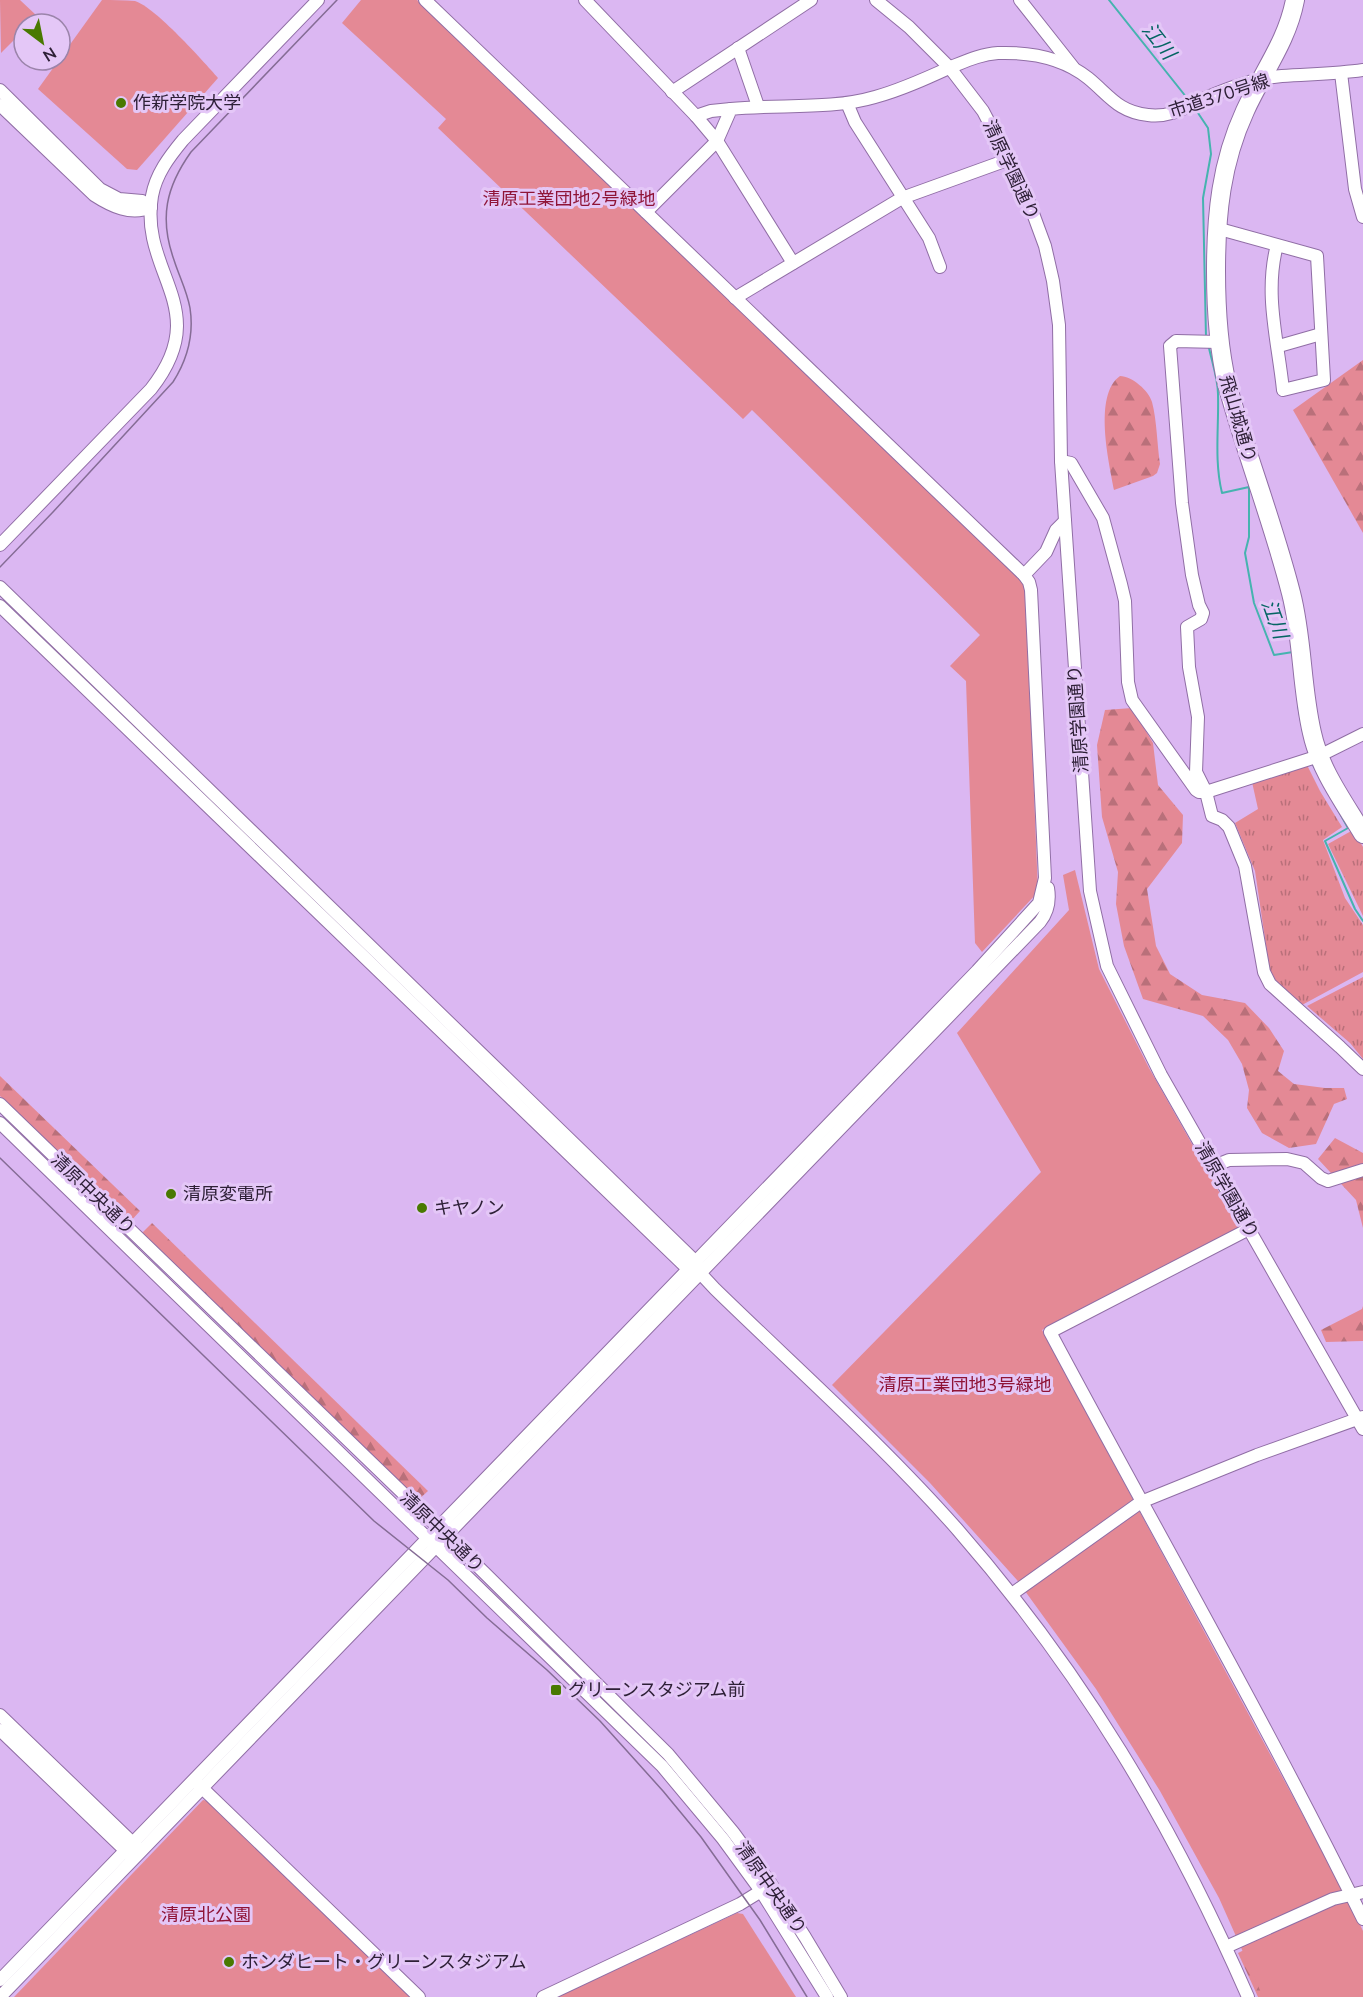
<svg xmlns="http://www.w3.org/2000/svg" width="1363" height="1997" font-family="'Nunito Sans','Noto Sans JP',sans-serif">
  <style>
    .grass { fill: url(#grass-tufts) }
    .forest { fill: url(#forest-firs) }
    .park { fill: #e48995 }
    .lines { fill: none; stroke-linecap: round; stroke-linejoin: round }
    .stream { stroke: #46b3af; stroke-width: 2 }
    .minor-casing { stroke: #906ea5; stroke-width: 14 }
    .highway-casing { stroke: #906ea5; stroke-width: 20 }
    .minor { stroke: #fff; stroke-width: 12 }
    .highway { stroke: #fff; stroke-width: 18 }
    .tram { stroke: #856c95; stroke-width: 1.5 }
    .poi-dot { fill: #497901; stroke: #e4c7f7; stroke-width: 2 }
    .labels { text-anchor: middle; stroke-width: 6; stroke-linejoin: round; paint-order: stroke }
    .street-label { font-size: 18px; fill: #2e2037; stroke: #e4c7f7 }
    .poi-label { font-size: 18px; fill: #2e2037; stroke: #e4c7f7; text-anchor: start }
    .park-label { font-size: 18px; fill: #8f1437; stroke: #e4c7f7 }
    .water-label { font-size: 20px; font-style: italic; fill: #056563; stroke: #e4c7f7 }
  </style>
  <defs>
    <pattern id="grass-tufts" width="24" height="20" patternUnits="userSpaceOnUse" patternTransform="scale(1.5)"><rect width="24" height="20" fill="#e48995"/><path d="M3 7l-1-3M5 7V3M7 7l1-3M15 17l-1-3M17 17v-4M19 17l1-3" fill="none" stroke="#b9707a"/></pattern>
    <pattern id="forest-firs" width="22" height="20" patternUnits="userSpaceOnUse" patternTransform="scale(1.5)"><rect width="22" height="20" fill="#e48995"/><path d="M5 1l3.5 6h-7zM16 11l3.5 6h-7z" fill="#b9707a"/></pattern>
  </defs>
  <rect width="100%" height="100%" fill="#dbb7f2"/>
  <g class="grass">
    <path d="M1306,763L1320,791L1342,827L1323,840L1345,898L1363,925V972L1302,1005L1271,979L1255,871L1235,823L1258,809L1252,782Z"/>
    <path d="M1353,830L1363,847V916L1328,844Z"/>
    <path d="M1363,977V1059L1350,1043L1307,1006Z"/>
  </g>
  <g class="forest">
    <path d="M1363,360V533L1293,410Z"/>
    <path d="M1120,376C1132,376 1149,391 1152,402C1157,421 1157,445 1160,464L1157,473L1153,476L1114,490C1109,462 1093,395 1120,376Z"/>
    <path d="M1132,708L1153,743L1158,785L1183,815L1182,843L1147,889L1156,946L1170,974L1202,995L1245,1003L1269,1028L1284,1051L1278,1071L1294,1084L1325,1088H1344L1347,1099L1334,1104L1316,1144L1289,1148L1262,1133L1247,1108L1249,1090L1242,1064L1228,1040L1203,1016L1143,999L1124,946L1116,904L1118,872L1102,817L1097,745L1105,710Z"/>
    <path d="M0,1076L140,1211L130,1222L0,1096Z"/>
    <path d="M1335,1138L1363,1153V1228L1356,1200L1318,1159Z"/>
    <path d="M152,1223L428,1491L417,1501L142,1233Z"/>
    <path d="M1363,1306V1341L1326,1342L1321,1330L1362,1309Z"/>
    <path d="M1258,1943L1283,1997H1258L1238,1953Z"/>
  </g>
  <g class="park">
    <path d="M0,0H20L37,16L30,24H24V30L1,53Z"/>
    <path d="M102,0C112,0 125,0 135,1C155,7 203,61 218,78L137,170L127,169L38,89Z"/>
    <path d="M361,0H417L1022,579L1026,594L1038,892L982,952L975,943L966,681L950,666L980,635L752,410L743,419L438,128L446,119L342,23Z"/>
    <path d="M1075,870L1099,969L1149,1068L1239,1227L1042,1330L1349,1901L1363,1931V1997H1263L1219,1898L1160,1791L1096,1689L1017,1580L930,1483L832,1385L1041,1172L957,1033L1069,910L1063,875Z"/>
    <path d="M203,1800L208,1801L410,1997H14Z"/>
    <path d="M737,1913L743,1914L796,1997H557Z"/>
  </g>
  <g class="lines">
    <g class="stream">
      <path d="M1109,0L1187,98"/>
      <path d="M1196,110L1208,128L1211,154L1203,198L1206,337"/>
      <path d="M1209,348C1212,362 1218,379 1218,394C1219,428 1214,460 1222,493L1249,487V537L1245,553L1254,603L1274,655L1293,652V654"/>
      <path d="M1298,705L1303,732"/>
      <path d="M1312,763L1348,828L1325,841L1355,909L1363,921"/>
    </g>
    <defs>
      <g id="minor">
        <path d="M425,0L1024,575"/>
        <path d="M585,0L696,116L717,141L793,263"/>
        <path d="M876,0L909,27L950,68L983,111L1024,189L1045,246L1053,281L1059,325L1061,461L1090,891L1107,966L1161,1075L1363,1429"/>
        <path d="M1020,0L1073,67"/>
        <path d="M738,48L758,106"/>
        <path d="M1341,73L1355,189L1363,217"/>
        <path d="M0,90L100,189L119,199L142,201L151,207"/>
        <path d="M672,92L811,0"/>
        <path d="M847,103L855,122L929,238L940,267"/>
        <path d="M0,105L94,195C111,206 131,216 151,207"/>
        <path d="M696,116L711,111L731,109"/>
        <path d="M646,212L717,141L731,109C778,104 831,110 875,97C901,90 927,78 951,67C966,61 981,54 998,53C1030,52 1063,58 1088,78C1109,95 1118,112 1148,115C1172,118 1188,106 1208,97C1231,87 1257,78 1282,76C1309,74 1336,74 1363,70"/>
        <path d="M1216,228L1317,256L1324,380L1283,390C1278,341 1264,294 1277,245"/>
        <path d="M735,298L902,198L1010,159"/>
        <path d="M1219,342L1176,341L1170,346L1182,503L1192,575L1199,605L1203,613L1201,619L1187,627L1189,667L1198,717L1196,772L1206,792L1212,816L1222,820L1229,827L1245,866L1264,972L1270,984L1340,1047L1363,1069"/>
        <path d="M1279,346L1321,334"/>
        <path d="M1061,461L1071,463L1103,518L1121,584L1125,601L1128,682L1132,700L1196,790L1199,792H1206L1319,756L1363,734"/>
        <path d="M0,545L151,389C215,308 139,274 152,196C156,174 169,157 183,140L318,0"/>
        <path d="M0,587L696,1262L700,1273L715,1289C796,1368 882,1444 957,1529C1082,1672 1172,1823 1248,1997"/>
        <path d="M0,606L688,1269L696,1272"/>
        <path d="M0,1104L438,1527L668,1754L733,1832L771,1884L805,1937L841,1997"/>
        <path d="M0,1123L662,1766L723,1839L761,1891L827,1997"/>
        <path d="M1214,1166L1229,1160L1287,1159L1304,1163L1321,1178L1328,1181L1363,1170"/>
        <path d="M1249,1229L1050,1332C1154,1527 1265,1720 1363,1919"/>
        <path d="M1012,1594L1141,1502L1257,1455L1363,1417"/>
        <path d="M0,1715L137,1847"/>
        <path d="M0,1730L131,1856"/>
        <path d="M197,1783L419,1997"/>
        <path d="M1226,1947L1333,1899L1363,1892"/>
        <path d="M0,1980L977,971L1039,903L1045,878L1031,590L1029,582L1024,575L1046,552L1056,530L1065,521"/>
        <path d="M0,1997L1040,922C1048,912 1050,900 1048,888"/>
        <path d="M543,1997L740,1904L761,1891"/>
      </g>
      <path id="highway" d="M1295,0C1287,42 1262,73 1245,111C1221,163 1216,215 1216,271C1216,309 1218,346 1227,384C1246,454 1273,522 1291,593C1303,639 1301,686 1312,733C1320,770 1344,802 1363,834"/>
    </defs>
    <use href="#minor" class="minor-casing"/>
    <use href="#highway" class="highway-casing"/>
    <use href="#minor" class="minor"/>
    <use href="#highway" class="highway"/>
    <g class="tram">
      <path d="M0,567L53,512L173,382C187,360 194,334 190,308C187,291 179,276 174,260C159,218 166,187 191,152L337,0"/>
      <path d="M0,1158L374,1521L448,1580L487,1618L547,1670L600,1721L663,1791L701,1837L760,1920L807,1997"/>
    </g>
  </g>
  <g class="poi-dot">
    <circle cx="121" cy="103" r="6"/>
    <circle cx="171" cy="1194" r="6"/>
    <circle cx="422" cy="1208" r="6"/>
    <rect x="550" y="1684" width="12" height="12" rx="3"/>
    <circle cx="229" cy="1962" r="6"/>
  </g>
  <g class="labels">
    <g class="street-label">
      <text transform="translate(1219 96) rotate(-18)" y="6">市道370号線</text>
      <text transform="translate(1011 170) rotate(65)" y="6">清原学園通り</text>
      <text transform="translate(1238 419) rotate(74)" y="6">飛山城通り</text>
      <text transform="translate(1078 719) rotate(-94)" y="6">清原学園通り</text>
      <text transform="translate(1227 1190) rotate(60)" y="6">清原学園通り</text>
      <text transform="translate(93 1194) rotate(44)" y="6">清原中央通り</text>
      <text transform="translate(442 1532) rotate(44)" y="6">清原中央通り</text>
      <text transform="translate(771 1888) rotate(55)" y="6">清原中央通り</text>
    </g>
    <g class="poi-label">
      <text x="133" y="109">作新学院大学</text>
      <text x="183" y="1200">清原変電所</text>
      <text x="434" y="1214">キヤノン</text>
      <text x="568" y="1696">グリーンスタジアム前</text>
      <text x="241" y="1968">ホンダヒート・グリーンスタジアム</text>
    </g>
    <g class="park-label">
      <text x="569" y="205">清原工業団地2号緑地</text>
      <text x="965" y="1391">清原工業団地3号緑地</text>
      <text x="206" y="1921">清原北公園</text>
    </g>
    <g class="water-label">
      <text transform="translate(1159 41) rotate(52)" y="7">江川</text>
      <text transform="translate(1275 619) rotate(70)" y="7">江川</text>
    </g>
  </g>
  <g transform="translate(42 42) rotate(148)"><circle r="28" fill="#e4c7f7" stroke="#9b84aa" stroke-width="1.5"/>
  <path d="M0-4.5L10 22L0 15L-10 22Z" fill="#497901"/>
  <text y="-9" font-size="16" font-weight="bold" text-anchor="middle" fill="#2e2037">N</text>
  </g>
</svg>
